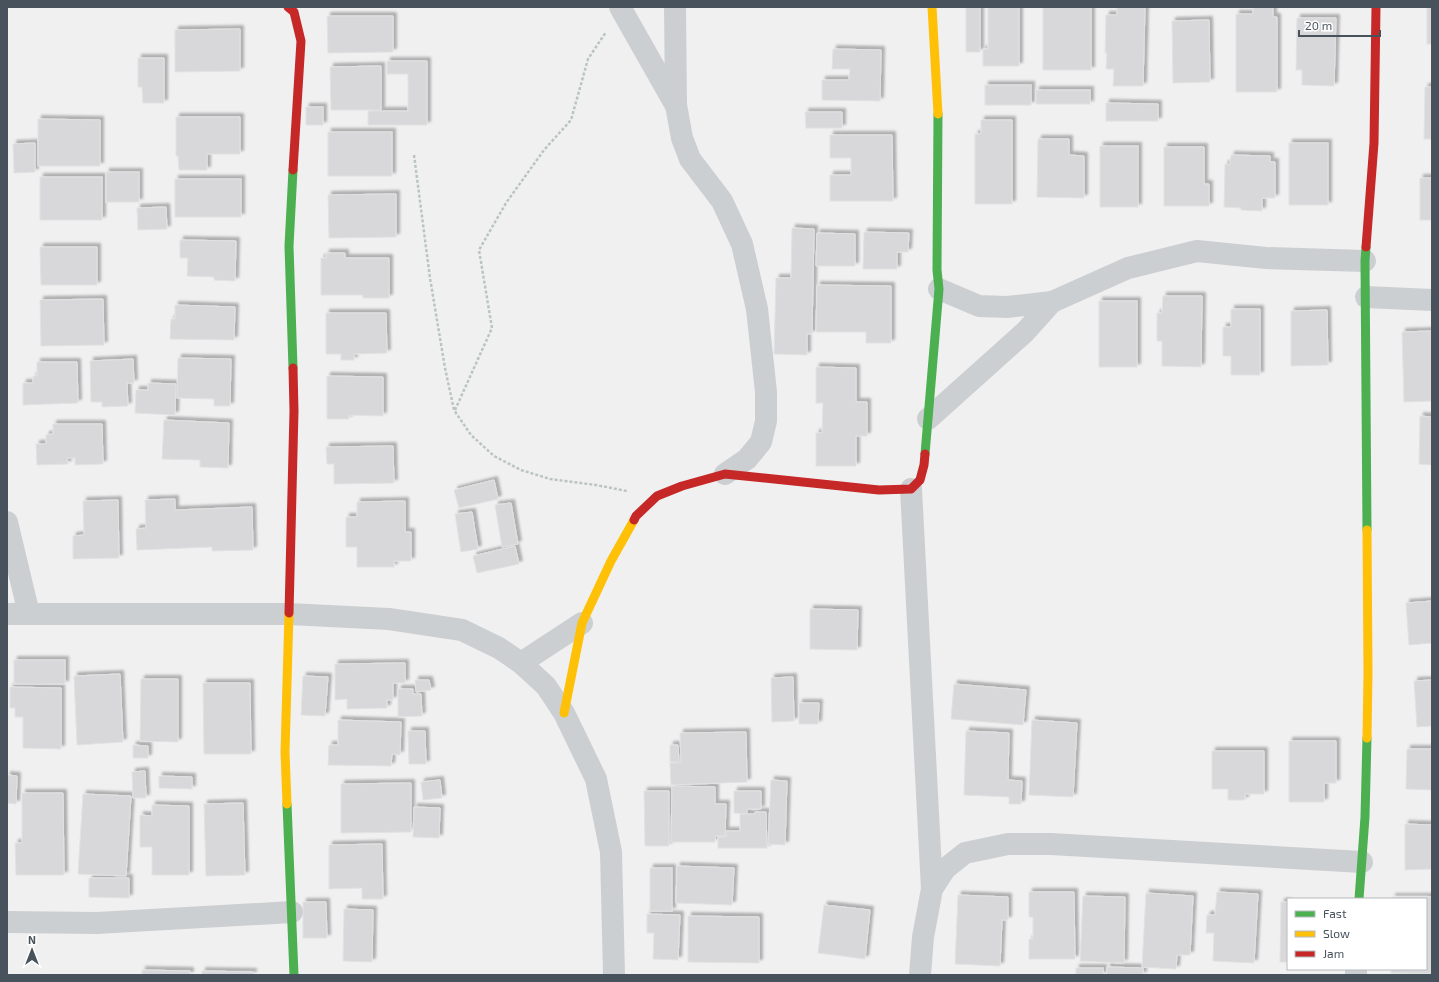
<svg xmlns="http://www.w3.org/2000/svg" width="1439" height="982" font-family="'Exo 2',sans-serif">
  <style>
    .building { fill: #d8d8da; stroke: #e2e2e3; filter: url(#shadow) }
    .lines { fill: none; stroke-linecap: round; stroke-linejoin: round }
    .path { stroke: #b9c5c1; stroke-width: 2.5; stroke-dasharray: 3 2; stroke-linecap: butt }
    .street { stroke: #cccfd1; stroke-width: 22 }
    .fast { stroke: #4caf50; stroke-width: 9 }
    .slow { stroke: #ffc107; stroke-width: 9 }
    .jam { stroke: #c62828; stroke-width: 9 }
  </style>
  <defs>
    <filter id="shadow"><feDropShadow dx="3.5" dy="-3.5" stdDeviation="1" flood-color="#0004"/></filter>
  </defs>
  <rect width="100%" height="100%" fill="#f1f0f0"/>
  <g class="building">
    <rect x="966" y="7" width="14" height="45"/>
    <path d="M988,7H1019V66H983V49H988Z"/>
    <rect x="1043" y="7" width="48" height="63"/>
    <path d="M1117,7H1145L1143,86H1113L1114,69H1106L1107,53H1105L1106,15H1117Z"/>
    <path d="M1253,7H1273V17H1277V92H1236V14H1253Z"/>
    <rect x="1427" y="7" width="5" height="37"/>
    <path d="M327,16H393V52L328,53Z"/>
    <path d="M1297,18H1336L1334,86L1302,85V70H1296Z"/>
    <path d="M1209,20L1210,82L1173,83L1172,21Z"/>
    <path d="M240,29V71L175,72V30Z"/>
    <path d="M833,49L881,50L880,101L822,100V80H849L850,69H832Z"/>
    <path d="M138,58H164V103H143L142,87H138Z"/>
    <path d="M387,61H427V125H368V111H408V74H387Z"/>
    <path d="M381,66V110H331L330,67Z"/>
    <rect x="985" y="85" width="46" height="20"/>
    <path d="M1425,87H1432V139H1424Z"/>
    <rect x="1036" y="90" width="54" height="14"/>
    <path d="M1106,103L1158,104V121H1106Z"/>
    <rect x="306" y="107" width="17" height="18"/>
    <path d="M805,112H842V128H806Z"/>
    <path d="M176,117H240V154H207V170H179L178,156H176Z"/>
    <path d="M38,119L100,120V166H38Z"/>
    <path d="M981,120H1012V204H975V134H981Z"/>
    <rect x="328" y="132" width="64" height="44"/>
    <path d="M830,135H892L893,201H830V175H851V158H830Z"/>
    <path d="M1038,139H1069V155L1084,156V198L1037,197Z"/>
    <path d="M35,143V172L14,173L13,144Z"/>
    <rect x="1289" y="143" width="39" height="62"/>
    <rect x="1100" y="146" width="38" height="61"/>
    <path d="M1164,147H1204V184H1209V206H1164Z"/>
    <path d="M1231,155L1270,156V162H1275V198H1262V211L1241,210V208L1224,207L1225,164L1230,165Z"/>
    <rect x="106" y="172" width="33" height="30"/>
    <rect x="40" y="177" width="62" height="43"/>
    <rect x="1420" y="178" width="12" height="42"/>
    <rect x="175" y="179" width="66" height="38"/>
    <path d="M396,194V237L329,238L328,195Z"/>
    <path d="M166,207L167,229L138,230L137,208Z"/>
    <path d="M792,228L814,229L812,334H807V355L774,354L776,278H791Z"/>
    <path d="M864,232L909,233L908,252H897V269H863Z"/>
    <path d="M817,233L855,234V266H816Z"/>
    <path d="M180,240L236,241L235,281L214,280V277L187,276L188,258H180Z"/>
    <path d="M40,247H97V285H41Z"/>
    <path d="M326,253H345V258H389V298H363V295H321V258H326Z"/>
    <path d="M817,285L891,286V343H866V332H816Z"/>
    <path d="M1163,296H1202L1201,367L1162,366V341H1157V313H1162Z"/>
    <path d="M103,299L104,345L41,346L40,300Z"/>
    <rect x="1099" y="301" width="38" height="66"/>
    <path d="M175,305L235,307L234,340L170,339L171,319H175Z"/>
    <path d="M1231,309H1260V375H1231V356H1223V327H1231Z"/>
    <path d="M1327,310L1328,365L1291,366V311Z"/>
    <path d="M326,313H386L387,353L354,354V360H341V354H326Z"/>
    <path d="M1432,331V401L1404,402L1402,332Z"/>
    <path d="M178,358L231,359L230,406H214V399L177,398Z"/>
    <path d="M133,359L134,383H127L128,406L102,407V402H91L90,361Z"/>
    <path d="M37,362H77L78,403L23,405V383H33V376H37Z"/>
    <path d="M816,367L856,368V402H867V436H856V466H816V433H822L823,403H816Z"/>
    <path d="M327,376L383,377V416L349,415V419H327Z"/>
    <path d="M148,383L176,384L175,415L135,413L136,390H148Z"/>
    <path d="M1420,416L1432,417V465L1419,464Z"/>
    <path d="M164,420L229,423L228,468L200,467V460L162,459Z"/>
    <path d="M53,424H102L103,464L75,465V458H67L68,464L37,465L36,444H46V435L53,434Z"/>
    <path d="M393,446L394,483L334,484V464H327L326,447Z"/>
    <path d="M494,480L498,499L459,508L454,490Z"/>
    <path d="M175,499V510L252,507L253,550L212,551V547L137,550L136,529L146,528L145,500Z"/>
    <path d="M118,500L119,558L73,559V536L84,535L83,501Z"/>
    <path d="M405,501V532H411V561H394V567H357V547H346V517H357V502Z"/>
    <path d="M511,503L518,544L502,547L495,505Z"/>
    <path d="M472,512L478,549L461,552L455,514Z"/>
    <path d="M515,546L519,564L477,573L473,556Z"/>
    <path d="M1432,601V643L1409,645L1406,603Z"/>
    <path d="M810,609L858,610L857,650L810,649Z"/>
    <rect x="14" y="660" width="51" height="24"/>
    <path d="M405,663V683H393V700H387V708L347,709V699L335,700V664Z"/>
    <path d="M120,674L123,742L77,745L74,676Z"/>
    <path d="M303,676L328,677L325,716L301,715Z"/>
    <path d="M793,677L794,721L772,722L771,678Z"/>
    <path d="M141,679H178V742L140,741Z"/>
    <path d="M415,680H429L431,690L416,692Z"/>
    <path d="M1432,680V726L1417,727L1414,681Z"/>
    <path d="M203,683H250L251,754H204Z"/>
    <path d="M954,684L1026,690L1023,725L951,719Z"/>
    <path d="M10,687L61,688V749L23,748V717H15V708H10Z"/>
    <path d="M398,689H413V694H421L422,716L398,717Z"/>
    <path d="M799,703H819L818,724H799Z"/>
    <path d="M338,720L401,722L400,755L392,754L391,766L328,765L329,745H338Z"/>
    <path d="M1032,720L1077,723L1073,797L1029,795Z"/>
    <path d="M408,731H425L426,764H409Z"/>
    <path d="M966,731L1009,733L1008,780L1022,781L1021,804H1009V797L964,795Z"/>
    <path d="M746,732L747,782L671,785L670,763H681L680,733Z"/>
    <path d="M1289,741H1336V783H1324V802H1289Z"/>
    <path d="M133,745L148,746V758H133Z"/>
    <path d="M670,745H678L679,762H670Z"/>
    <path d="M1407,749H1432V790L1406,789Z"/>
    <path d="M1212,751H1264V794H1245V800H1228V789H1212Z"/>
    <path d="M145,771L146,798H133L132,772Z"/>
    <path d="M7,775L17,776L16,804L7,803Z"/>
    <path d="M159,776L192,777V789L159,788Z"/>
    <path d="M440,780L442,798L423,800L421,782Z"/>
    <path d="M771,780L787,781L785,845L768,844Z"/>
    <path d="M411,783V832L341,833V784Z"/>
    <path d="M672,786L715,787V804H726L725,836H715V842H671Z"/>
    <path d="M644,791H669V846H645Z"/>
    <path d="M734,791H761V809H747V814L734,813Z"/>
    <path d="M22,793H63L64,875H16L15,843H22Z"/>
    <path d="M83,794L131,796L126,876L78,874Z"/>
    <path d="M243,803L245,875L206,876L204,804Z"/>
    <path d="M152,805L189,806V875H152V847H140V815L152,816Z"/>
    <path d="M414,807L440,808L439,838L413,837Z"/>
    <path d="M755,812H766L767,848H718V837H726V831H740V814H755Z"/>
    <path d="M1405,824L1432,825V869L1405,870Z"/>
    <path d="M382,844L383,899H362V888L329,889V845Z"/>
    <path d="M677,866L734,868L732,905L676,903Z"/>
    <rect x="650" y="868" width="22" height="43"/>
    <path d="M89,878H129V898L89,897Z"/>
    <path d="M1029,892H1074L1075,959H1029V939H1033V917H1029Z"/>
    <path d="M1217,892L1258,894L1254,963L1213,961L1214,933H1206L1207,915H1215Z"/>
    <path d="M1146,893L1193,896L1190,955H1177L1176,969L1142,967Z"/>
    <path d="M958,895L1008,897V920H1002L1000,966L955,964Z"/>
    <path d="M1083,896L1125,897L1124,963L1080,961Z"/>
    <path d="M1392,897H1432V974L1391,973V969H1426V899H1392Z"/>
    <path d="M303,902H326L327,938H303Z"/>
    <path d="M1281,902H1288V962H1280Z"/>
    <path d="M824,905L870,910L865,959L818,953Z"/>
    <path d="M344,909L373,910L372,962L343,961Z"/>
    <path d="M647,914L680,915L678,960L653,959L654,933H647Z"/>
    <path d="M688,916L759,917V963L688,962Z"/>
    <path d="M1107,967L1143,968V975H1107Z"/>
    <rect x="1076" y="968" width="27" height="7"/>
    <path d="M142,970L190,971V975H142Z"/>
    <path d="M202,971L253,972V975H202Z"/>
  </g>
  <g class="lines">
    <g class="path">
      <path d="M414,155L430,278L445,368L454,410L471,435L494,456L521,470L550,479L596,485L627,491"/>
      <path d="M455,410L492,328L479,250L506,203L544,150L571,120L588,59L606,32"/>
    </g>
    <g class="street">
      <path d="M620,7L675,104"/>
      <path d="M675,7L676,105L682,138L690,159L722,201L742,244L757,309L766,392V421L761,442L747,459L725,474"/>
      <path d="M939,289L979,306L1007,307L1052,302L1128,268L1197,251L1266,258L1365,261"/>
      <path d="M1366,297L1432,300"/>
      <path d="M928,419L1025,332L1052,302"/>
      <path d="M911,489L932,889"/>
      <path d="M7,522L29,614"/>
      <path d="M7,614H289L389,619L462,630L499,648L521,663L546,686L564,713L596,779L611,852L614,975"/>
      <path d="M521,663L582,623"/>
      <path d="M7,922L97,923L292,912"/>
      <path d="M920,975L923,937L932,889L945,869L965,853L1008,844H1051L1362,862"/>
      <path d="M1356,975V969"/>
    </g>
    <g class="fast">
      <path d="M1366,247L1365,261L1367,530"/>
      <path d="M293,368L289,246L293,170"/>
      <path d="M925,454L939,289L937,270L938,114"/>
      <path d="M287,804L294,975"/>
      <path d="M1359,899L1365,817L1367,738"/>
    </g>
    <g class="slow">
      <path d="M932,7L938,114"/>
      <path d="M564,713L582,623L611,561L634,520"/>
      <path d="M1367,738L1368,673L1367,530"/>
      <path d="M287,804L285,752L289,613"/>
    </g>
    <g class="jam">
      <path d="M288,7L294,12L301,41L293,170"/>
      <path d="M1366,247L1374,143L1376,7"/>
      <path d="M634,520L636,516L657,496L682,486L725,474L879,490L911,489L920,480L924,465L925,454"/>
      <path d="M289,613L294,411L293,368"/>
    </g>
  </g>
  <rect width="1439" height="982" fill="none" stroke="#47525c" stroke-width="16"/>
  <rect x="1287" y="898" width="140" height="72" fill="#ffffff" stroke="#b5babe"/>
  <rect x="1295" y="911" width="20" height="6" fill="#4caf50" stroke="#b5babe"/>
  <text x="1323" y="918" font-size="12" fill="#47525c">Fast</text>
  <rect x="1295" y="931" width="20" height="6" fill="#ffc107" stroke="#b5babe"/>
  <text x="1323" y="938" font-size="12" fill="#47525c">Slow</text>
  <rect x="1295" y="951" width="20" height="6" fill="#c62828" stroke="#b5babe"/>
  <text x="1323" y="958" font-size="12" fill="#47525c">Jam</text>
  <g transform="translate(32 950)" stroke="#ffffff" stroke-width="3" paint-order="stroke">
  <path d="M0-3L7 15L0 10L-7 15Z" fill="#47525c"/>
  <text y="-6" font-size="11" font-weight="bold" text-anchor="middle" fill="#47525c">N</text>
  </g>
  <path d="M1299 30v6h81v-6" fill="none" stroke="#47525c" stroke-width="2"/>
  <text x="1305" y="30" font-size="12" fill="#47525c" stroke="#ffffff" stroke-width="3" paint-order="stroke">20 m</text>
</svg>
